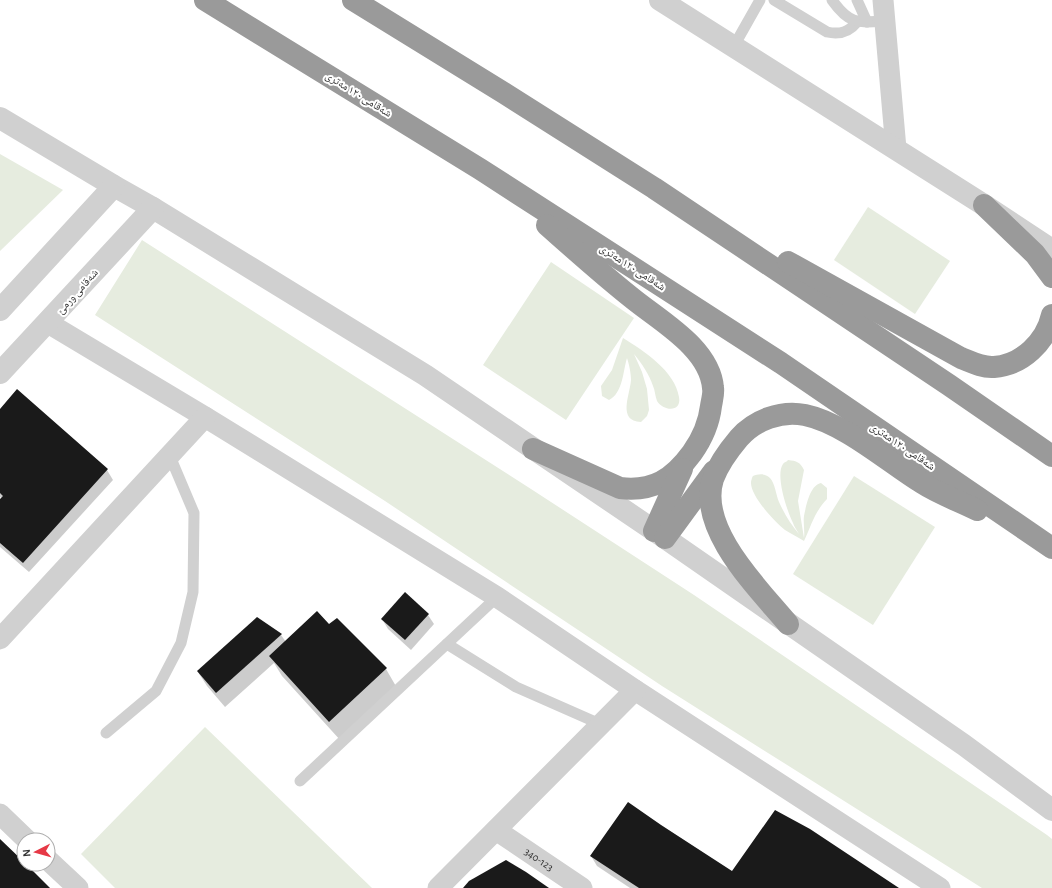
<svg xmlns="http://www.w3.org/2000/svg" width="1052" height="888" font-family="'Alegreya Sans','Noto Naskh Arabic',sans-serif">
  <style>
    .green { fill: #e6ecdf }
    .shadow { fill: #0003 }
    .building { fill: #1a1a1a }
    .lines { fill: none; stroke-linecap: round; stroke-linejoin: round }
    .service { stroke: #d0d0d0; stroke-width: 11 }
    .minor { stroke: #d0d0d0; stroke-width: 21 }
    .tertiary { stroke: #d0d0d0; stroke-width: 22 }
    .motorway { stroke: #9a9a9a; stroke-width: 22 }
    .labels { text-anchor: middle; stroke-width: 4; stroke-linejoin: round; paint-order: stroke }
    .street-label { font-size: 11px; fill: #333; stroke: #fff }
  </style>
  <rect width="100%" height="100%" fill="#fff"/>
  <g class="green">
    <path d="M0,154L63,190L0,251Z"/>
    <path d="M868,207L950,261L915,314L834,260Z"/>
    <path d="M142,240L531,489L694,595L1047,835L1052,839V888H982L662,686L385,501L95,315Z"/>
    <path d="M551,262L634,318L566,420L483,365Z"/>
    <path d="M623,338C644,351 675,371 679,397C682,413 663,411 657,401C655,396 655,390 653,386C649,374 642,364 634,354L642,372L647,389L649,410L647,416L641,422C617,421 630,395 631,380C631,373 629,364 627,358C623,371 623,393 609,400L602,396L601,386L612,370Z"/>
    <path d="M788,460C797,461 800,462 804,470L798,501L804,538C805,531 803,523 804,516C806,506 810,485 821,483L827,488V499C814,513 812,524 804,541C798,537 791,534 785,530C775,522 750,496 751,482C751,482 752,477 753,476C758,474 765,473 770,478C775,483 776,495 779,502C784,513 791,525 799,534C797,530 794,527 793,523C787,511 775,475 783,464C784,462 787,462 788,460Z"/>
    <path d="M854,476L935,527L873,625L793,574Z"/>
    <path d="M205,727L372,888H115L81,854Z"/>
  </g>
  <g class="shadow">
    <path d="M17,390L107,470L113,480L29,572L0,547V500L2,498L0,497V410Z"/>
    <path d="M428,615L434,624L411,650L388,629L382,619Z"/>
    <path d="M329,626L386,669L397,688L341,741L282,676L274,663L225,707L207,686L198,672L281,635L286,642Z"/>
    <path d="M628,803L732,872L898,888H630L597,866L591,856Z"/>
  </g>
  <g class="building">
    <path d="M17,389L108,469L23,563L0,543V499L3,496L0,493V409Z"/>
    <path d="M405,592L429,614L405,640L381,619Z"/>
    <path d="M317,611L329,624L337,618L387,668L329,722L269,656Z"/>
    <path d="M257,617L282,634L216,693L197,671Z"/>
    <path d="M628,802L661,825L732,871L775,810L810,829L899,888H639L590,856Z"/>
    <path d="M0,839L24,862V864H26L50,888H0Z"/>
    <path d="M506,860L526,872L549,888H463L469,881Z"/>
  </g>
  <g class="lines">
    <g class="service">
      <path d="M774,0L827,32C840,35 849,32 857,22"/>
      <path d="M832,0C849,24 857,23 885,21"/>
      <path d="M857,0L867,22"/>
      <path d="M734,46L760,0"/>
      <path d="M447,644L516,687L600,724"/>
      <path d="M106,733L156,691L181,643L193,592L194,513L169,454"/>
      <path d="M300,781L497,597"/>
    </g>
    <g class="minor">
      <path d="M883,0L896,149"/>
      <path d="M48,323L205,417L497,597L635,690L940,888"/>
      <path d="M0,639L205,417"/>
      <path d="M0,814L27,840"/>
      <path id="s1" d="M496,830L582,888"/>
      <path d="M48,860L78,888"/>
      <path d="M438,888L635,690"/>
    </g>
    <g class="tertiary">
      <path d="M660,0L984,205L1052,250"/>
      <path d="M0,118L114,186L153,208L425,375L665,538L964,745L1052,810"/>
      <path d="M0,310L114,186"/>
      <path d="M0,373L153,208"/>
    </g>
    <g class="motorway">
      <path d="M205,0L480,169L781,363L1052,548"/>
      <path d="M353,0L504,93L654,188L949,385L1052,456"/>
      <path d="M984,205L1035,254L1052,277"/>
      <path d="M788,262L961,358C971,362 982,368 994,367C1022,365 1046,342 1052,315"/>
      <path d="M533,449L620,488C653,492 673,479 692,453C702,439 709,423 711,406C712,400 714,393 713,388C710,348 660,321 632,298C603,275 575,250 547,225"/>
      <path d="M654,531L682,469"/>
      <path d="M665,538L714,471"/>
      <path d="M788,624C759,589 697,529 713,479C719,463 728,451 739,438C755,420 781,410 805,415C844,423 888,462 922,483C939,494 959,501 977,510"/>
    </g>
  </g>
  <g class="labels">
    <g class="street-label">
      <text transform="translate(359 94) rotate(32)" y="4">شەقامی ١٢٠ مەتری</text>
      <text transform="translate(633 267) rotate(33)" y="4">شەقامی ١٢٠ مەتری</text>
      <text transform="translate(77 291) rotate(-48)" y="4">شەقامی ورمێ</text>
      <text transform="translate(903 446) rotate(34)" y="4">شەقامی ١٢٠ مەتری</text>
      <text dy="4" stroke="none"><textPath href="#s1" startOffset="52">340-123</textPath></text>
    </g>
  </g>
  <g transform="translate(36 852) rotate(264)"><circle r="19" fill="#ffffff" stroke="#adadad"/>
  <path d="M0-3L7 15L0 10L-7 15Z" fill="#e63946"/>
  <text y="-6" font-size="11" font-weight="bold" text-anchor="middle" fill="#333333">N</text>
  </g>
</svg>
